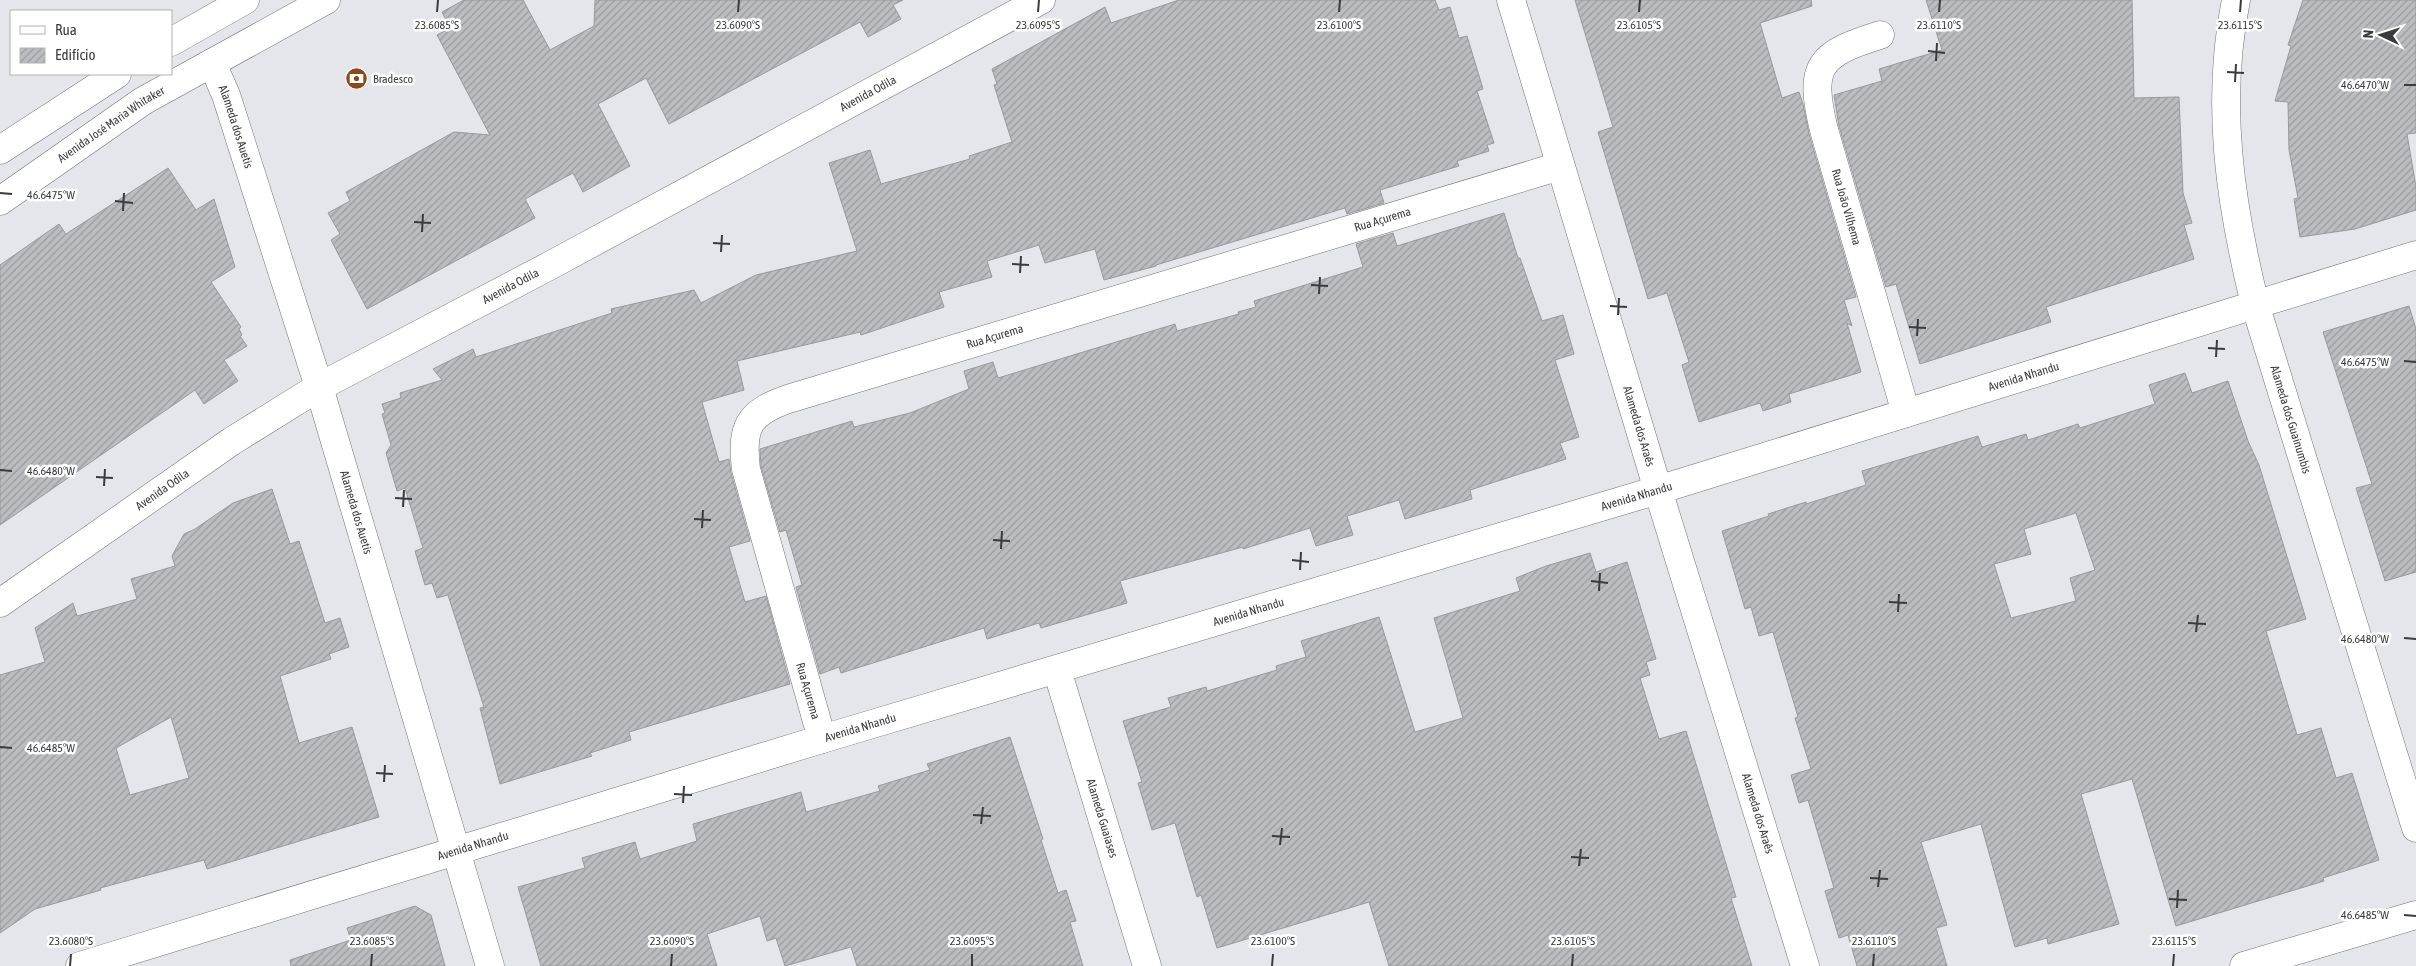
<svg xmlns="http://www.w3.org/2000/svg" width="2416" height="966" font-family="'Asap Condensed',sans-serif">
  <style>
    .building { fill: url(#building-hatch); stroke: #97999d; fill-rule: evenodd }
    .lines { fill: none; stroke-linecap: round; stroke-linejoin: round }
    .minor-casing { stroke: #707276; stroke-width: 29 }
    .tertiary-casing { stroke: #707276; stroke-width: 29 }
    .minor { stroke: #fff; stroke-width: 28 }
    .tertiary { stroke: #fff; stroke-width: 28 }
    .ticks { fill: none; stroke: #3a3b3d; stroke-width: 2 }
    .labels { text-anchor: middle; stroke-width: 5; stroke-linejoin: round; paint-order: stroke }
    .poi-label { font-size: 12px; fill: #3a3b3d; stroke: #fff; text-anchor: start }
    .street-label { font-size: 12px; fill: #3a3b3d; stroke: #fff }
    .ticks-label { font-size: 12px; text-anchor: middle; fill: #3a3b3d; stroke: #fff; stroke-width: 5; stroke-linejoin: round; paint-order: stroke }
  </style>
  <defs>
    <pattern id="building-hatch" width="6" height="6" patternUnits="userSpaceOnUse" patternTransform="scale(1.25)"><rect width="6" height="6" fill="#bbbdc1"/><path d="M-1 1l2-2M0 6l6-6M5 7l2-2" fill="none" stroke="#999b9e"/></pattern>
  </defs>
  <rect width="100%" height="100%" fill="#e5e6eb"/>
  <g class="building">
    <path d="M464,0H523L550,50L594,26L595,0H903L893,5L901,19L868,37L860,22L669,124L646,78L598,104L630,166L583,192L573,173L525,199L535,218L367,309L331,240L340,234L328,213L350,201L346,192L454,132L490,135L437,35L450,28L442,12Z"/>
    <path d="M1179,0H1435L1439,10L1450,7L1459,38L1467,36L1483,89L1477,91L1494,143L1487,145L1489,151L1457,161L1459,166L1380,190L1384,203L1347,214L1345,208L1156,265V266L1104,280L1095,249L1045,263L1039,245L987,261L992,277L939,292L944,307L861,335L860,332L737,361L744,390L702,402L719,462L729,459L731,473L750,541L729,547L745,602L766,596L790,684L629,732L631,740L590,753L592,756L500,784L480,708L484,707L448,595L437,598L432,583L425,585L415,551L423,548L405,488L397,491L386,453L391,445L382,414L385,413L382,404L401,398L400,393L442,380L433,369L473,349L476,357L612,313L611,309L694,290L701,303L756,275L857,251L829,163L870,150L881,184L970,159L969,156L1012,142L994,85L997,84L992,69L1105,7L1111,23Z"/>
    <path d="M1575,0H1811L1812,6L1760,23L1782,98L1799,92L1803,104L1809,134L1856,297L1844,300L1852,326L1847,323L1861,372L1789,394L1791,402L1763,411L1760,403L1699,422L1682,365L1689,362L1667,293L1648,299L1598,132L1613,127Z"/>
    <path d="M1926,0H2132L2134,98L2179,97L2183,193L2192,223L2184,225L2194,259L2046,307L2051,322L1920,364L1896,284L1886,287L1839,126L1834,95L1882,81L1879,69L1942,50Z"/>
    <path d="M2303,0H2416V133L2407,134L2416,187V210L2355,229L2300,237L2294,199L2298,198L2289,150L2288,102L2275,101L2291,46L2288,45Z"/>
    <path d="M168,168L196,210L214,199L235,267L211,282L241,327L239,329L242,335L240,336L247,346L224,360L238,381L204,404L195,390L0,525V265L59,224L66,234Z"/>
    <path d="M1504,213L1518,258H1520L1542,321L1563,315L1574,354L1555,360L1579,437L1560,443L1566,459L1470,490L1472,499L1405,519L1399,500L1347,516L1353,535L1316,546L1310,528L1243,549V547L1120,581L1127,603L1041,628L1039,623L987,639L984,628L841,673L839,667L820,674L796,587L802,585L786,530L780,532L761,466L760,449L852,421L854,427L910,413L969,389L964,371L993,362L998,378L1175,324L1177,331L1239,314L1238,312L1256,307L1254,301L1363,267L1356,244L1393,233L1397,246Z"/>
    <path d="M2409,306L2416,329V572L2385,581L2356,488L2372,484L2323,332Z"/>
    <path d="M2185,373L2192,393L2228,381L2248,441L2259,465L2306,619L2266,631L2297,735L2321,728L2336,778L2352,773L2379,860L2323,878L2324,881L2176,926L2132,779L2081,794L2119,924L2048,944L2047,938L2015,947L1981,824L1921,842L1947,925L1936,928L1947,966H1857L1848,935L1839,938L1825,891L1834,888L1808,800L1799,803L1791,775L1811,769L1795,718L1798,717L1773,632L1759,636L1751,607L1745,609L1722,531L1769,516L1768,514L1806,502V504L1866,485L1862,471L1978,436L1982,447L2026,434L2028,440L2078,424L2080,428L2155,404L2149,385ZM2076,513L2095,570L2070,578L2076,601L2011,618L1994,564L2031,554L2024,529Z"/>
    <path d="M272,489L290,544L299,541L325,623L340,618L349,647L329,654L331,659L280,676L299,743L352,727L379,817L207,869L204,860L100,888L101,890L35,909L0,933V675L45,662L35,628L73,603L77,616L137,599L131,579L175,566L172,556L184,534L195,529L233,503ZM171,717L189,778L130,795L116,748Z"/>
    <path d="M1590,553L1596,572L1627,562L1656,659L1646,662L1650,675L1640,678L1659,739L1686,731L1736,897L1731,898L1752,966H1389L1369,902L1217,948L1201,895L1197,897L1175,823L1152,830L1138,783L1142,782L1123,721L1171,707L1168,698L1206,687L1207,691L1277,670L1276,666L1306,657L1301,641L1379,617L1415,732L1463,718L1434,618L1520,591L1516,578L1546,566Z"/>
    <path d="M1010,737L1043,839L1041,840L1058,893L1066,890L1076,921L1070,922L1083,966H857L851,947L785,966L776,938L767,941L760,916L707,934L717,966H541L518,887L585,868L582,858L635,842L640,859L697,841L693,824L801,792L806,812L880,791L878,786L930,770L927,764Z"/>
    <path d="M415,906L431,915L445,966H291L290,960L351,940L347,928Z"/>
  </g>
  <g class="lines">
    <defs>
      <g id="minor">
        <path id="s1" d="M1511,0L1658,490L1805,966"/>
        <path id="s2" d="M2236,0C2215,103 2230,203 2255,304L2416,828"/>
        <path id="s3" d="M1880,35C1819,54 1808,65 1824,130L1906,413"/>
        <path id="s4" d="M212,63L226,95L319,387L490,966"/>
        <path id="s5" d="M0,603L232,441L319,387L551,265L1041,0"/>
        <path id="s6" d="M1057,670L1147,966"/>
        <path id="s7" d="M822,739L746,469C741,427 748,413 788,399L1560,166"/>
        <path id="s8" d="M80,966L822,739L1658,490L2416,255"/>
        <path d="M2244,966L2416,915"/>
      </g>
      <g id="tertiary">
        <path d="M171,42L245,0"/>
        <path d="M0,150L117,74"/>
        <path id="s9" d="M0,201L143,101L326,0"/>
      </g>
    </defs>
    <use href="#minor" class="minor-casing"/>
    <use href="#tertiary" class="tertiary-casing"/>
    <use href="#minor" class="minor"/>
    <use href="#tertiary" class="tertiary"/>
  </g>
  <path class="ticks" d="M437,12L438,0M738,12L739,0M1038,12L1039,0M1339,12L1340,0M1639,12L1640,0M1939,12L1940,0M2240,12L2241,0M1928,51L1945,53M1936,61L1937,43M2227,72L2244,73M2235,82L2236,64M2404,85H2416M0,193L12,194M115,201L133,203M123,211L124,193M414,222L431,223M422,232L423,214M713,243L730,244M721,252L722,235M1012,264L1029,265M1020,273L1021,256M1311,285L1328,286M1319,294L1320,277M1610,306L1627,307M1618,315L1619,298M1909,327L1926,328M1917,336L1918,319M2208,348L2225,349M2216,357L2217,340M2404,361L2416,362M0,470L12,471M96,477L113,478M104,486L105,469M395,498L412,499M403,507L404,490M694,519L711,520M702,528L703,510M993,540L1010,541M1001,549L1002,531M1292,560L1309,562M1300,570L1301,552M1591,581L1608,583M1599,591L1600,573M1889,602L1907,603M1898,612L1899,594M2188,623L2206,624M2196,632L2198,615M2404,638L2416,639M0,747L12,748M376,773L393,774M384,782L385,765M674,794L692,795M683,803L684,786M973,815L991,816M981,824L983,807M1272,836L1290,837M1280,845L1282,828M1571,857L1589,858M1579,866L1581,849M1870,878L1888,879M1878,887L1880,870M2169,899L2187,900M2177,908L2178,890M2404,915L2416,916M70,966L71,954M371,966L372,954M671,966L672,954M972,966V954M1272,966L1273,954M1572,966L1573,954M1873,966L1874,954M2173,966L2174,954"/>
  <defs>
    <symbol id="bank-disc" viewBox="-11 -11 22 22"><circle r="9.5" fill="#8b4916" stroke="#fff"/><path d="M-6-4H6V4H-6ZM0-2.3a2.3 2.3 0 1 0 0 4.6a2.3 2.3 0 1 0 0-4.6Z" fill="#fff"/></symbol>
  </defs>
  <g fill-rule="evenodd">
    <use href="#bank-disc" x="344" y="66" width="25" height="25"/>
  </g>
  <g class="labels">
    <g class="poi-label">
      <text x="373" y="83">Bradesco</text>
    </g>
    <g class="street-label">
      <text dy="4" stroke="none"><textPath href="#s5" startOffset="1008">Avenida Odila</textPath></text>
      <text dy="4" stroke="none"><textPath href="#s9" startOffset="135">Avenida José Maria Whitaker</textPath></text>
      <text dy="4" stroke="none"><textPath href="#s4" startOffset="68">Alameda dos Auetis</textPath></text>
      <text dy="4" stroke="none"><textPath href="#s3" startOffset="212">Rua João Vilhema</textPath></text>
      <text dy="4" stroke="none"><textPath href="#s7" startOffset="994">Rua Açurema</textPath></text>
      <text dy="4" stroke="none"><textPath href="#s5" startOffset="602">Avenida Odila</textPath></text>
      <text dy="4" stroke="none"><textPath href="#s7" startOffset="589">Rua Açurema</textPath></text>
      <text dy="4" stroke="none"><textPath href="#s8" startOffset="2031">Avenida Nhandu</textPath></text>
      <text dy="4" stroke="none"><textPath href="#s2" startOffset="428">Alameda dos Guainumbis</textPath></text>
      <text dy="4" stroke="none"><textPath href="#s1" startOffset="445">Alameda dos Araês</textPath></text>
      <text dy="4" stroke="none"><textPath href="#s5" startOffset="198">Avenida Odila</textPath></text>
      <text dy="4" stroke="none"><textPath href="#s8" startOffset="1626">Avenida Nhandu</textPath></text>
      <text dy="4" stroke="none"><textPath href="#s4" startOffset="472">Alameda dos Auetis</textPath></text>
      <text dy="4" stroke="none"><textPath href="#s8" startOffset="1221">Avenida Nhandu</textPath></text>
      <text transform="translate(808 691) rotate(74)" y="4">Rua Açurema</text>
      <text dy="4" stroke="none"><textPath href="#s8" startOffset="816">Avenida Nhandu</textPath></text>
      <text dy="4" stroke="none"><textPath href="#s1" startOffset="850">Alameda dos Araês</textPath></text>
      <text dy="4" stroke="none"><textPath href="#s6" startOffset="155">Alameda Guaiases</textPath></text>
      <text dy="4" stroke="none"><textPath href="#s8" startOffset="411">Avenida Nhandu</textPath></text>
    </g>
  </g>
  <g class="ticks-label">
    <text x="437" y="29">23.6085°S</text>
    <text x="738" y="29">23.6090°S</text>
    <text x="1038" y="29">23.6095°S</text>
    <text x="1339" y="29">23.6100°S</text>
    <text x="1639" y="29">23.6105°S</text>
    <text x="1939" y="29">23.6110°S</text>
    <text x="2240" y="29">23.6115°S</text>
    <text x="2365" y="89">46.6470°W</text>
    <text x="51" y="199">46.6475°W</text>
    <text x="2365" y="366">46.6475°W</text>
    <text x="51" y="475">46.6480°W</text>
    <text x="2365" y="643">46.6480°W</text>
    <text x="51" y="752">46.6485°W</text>
    <text x="2365" y="919">46.6485°W</text>
    <text x="71" y="945">23.6080°S</text>
    <text x="372" y="945">23.6085°S</text>
    <text x="672" y="945">23.6090°S</text>
    <text x="972" y="945">23.6095°S</text>
    <text x="1273" y="945">23.6100°S</text>
    <text x="1573" y="945">23.6105°S</text>
    <text x="1874" y="945">23.6110°S</text>
    <text x="2174" y="945">23.6115°S</text>
  </g>
  <rect x="10" y="10" width="162" height="65" fill="#ffffff" stroke="#b0b1b1"/>
  <rect x="20" y="26" width="25" height="8" fill="#ffffff" stroke="#b0b1b1"/>
  <text x="55" y="35" font-size="15" fill="#3a3b3d">Rua</text>
  <rect x="20" y="48" width="25" height="15" fill="url(#building-hatch)" stroke="#b0b1b1"/>
  <text x="55" y="60" font-size="15" fill="#3a3b3d">Edifício</text>
  <g transform="translate(2381 35) rotate(274)" stroke="#ffffff" stroke-width="4" paint-order="stroke">
  <path d="M0-4L9 19L0 12L-9 19Z" fill="#3a3b3d"/>
  <text y="-8" font-size="14" font-weight="bold" text-anchor="middle" fill="#3a3b3d">N</text>
  </g>
</svg>
